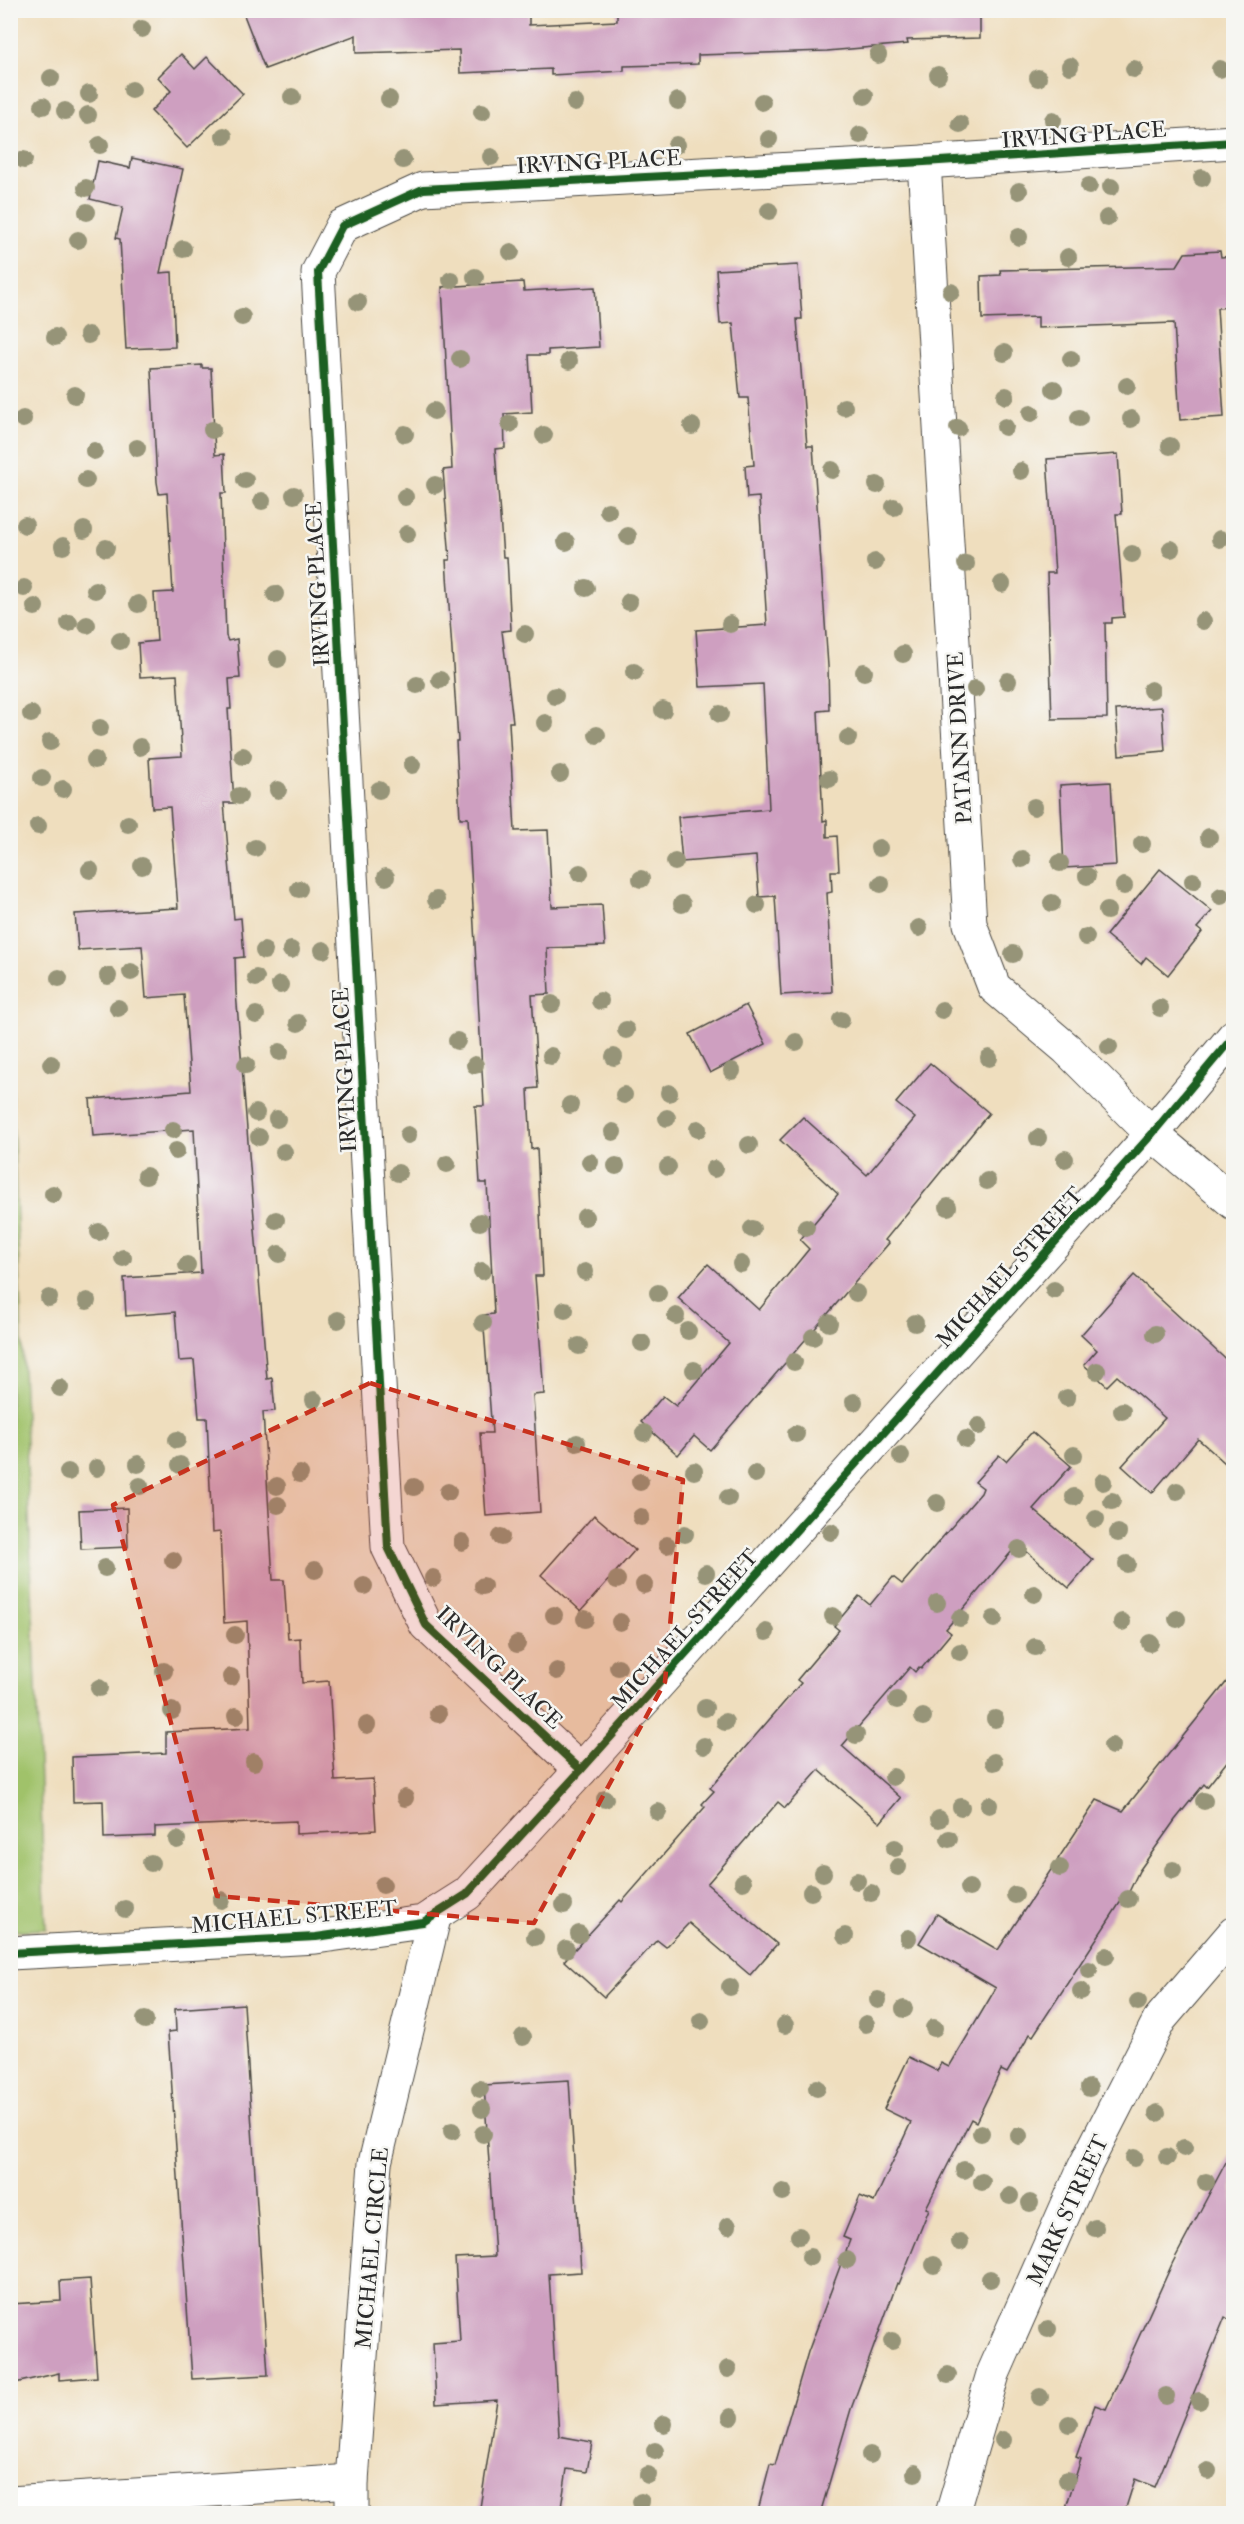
<svg xmlns="http://www.w3.org/2000/svg" width="1244" height="2524" font-family="'IM FELL Double Pica',serif">
  <style>
    .green { fill: #a0c26b; stroke: #66764b; stroke-width: 1.5 }
    .building { fill: #ce9fc0 }
    .lines { fill: none; stroke-linecap: round; stroke-linejoin: round }
    .minor-casing { stroke: #484641; stroke-width: 35 }
    .minor { stroke: #fff; stroke-width: 33 }
    .cycleway-casing { stroke: #f6f6f2; stroke-width: 11 }
    .cycleway { stroke: #1b5e20; stroke-width: 8 }
    .tree { fill: #969478 }
    .marked { fill: #c8321e; fill-opacity: 0.2; stroke: #c8321e; stroke-width: 4.5; stroke-dasharray: 12 8; stroke-linejoin: round }
    .labels { text-anchor: middle; stroke-width: 5; stroke-linejoin: round; paint-order: stroke }
    .street-label { font-size: 22px; fill: #2b2b2b; stroke: #f6f6f2 }
  </style>
  <rect width="100%" height="100%" fill="#f6f6f2"/>
  <filter id="ink" filterUnits="userSpaceOnUse"><feTurbulence type="fractalNoise" baseFrequency=".0167" numOctaves="2"/><feDisplacementMap in="SourceGraphic" scale="12" xChannelSelector="R" yChannelSelector="G"/><feConvolveMatrix kernelMatrix="1 2 1 2 8 2 1 2 1" color-interpolation-filters="sRGB"/></filter>
  <filter id="wash" filterUnits="userSpaceOnUse"><feTurbulence type="fractalNoise" baseFrequency=".008" numOctaves="4" result="noise"/><feDisplacementMap in="SourceGraphic" scale="24" xChannelSelector="R" yChannelSelector="G"/><feGaussianBlur stdDeviation="1.35" result="paint"/><feColorMatrix in="noise" values="0 0 0 0 0 0 0 0 0 0 0 0 0 0 0 0 0 1.4 0 .05"/><feComposite in="paint" operator="in"/></filter>
  <g filter="url(#wash)">
    <rect width="100%" height="100%" fill="#efdebe"/>
    <path class="green" d="M10,1050L46,1929L11,1931H10Z"/>
    <g id="blocks">
      <g class="building">
        <path d="M242,10H529V25L617,21V10H980V38L907,40L908,44L827,51L698,55V64L624,66V71L551,75V69L460,73L459,50L356,53V35L265,69Z"/>
        <path d="M181,54L195,69L207,57L243,94L187,148L151,111L171,91L158,77Z"/>
        <path d="M132,158L183,169L160,273L172,272L175,347L126,349L120,239L116,238L123,207L90,199L98,161L130,168Z"/>
        <path d="M1220,251L1221,257L1233,256V307L1217,308L1224,417L1180,420L1174,323L1038,328V317L982,319L981,276L1001,275L1000,270L1177,266L1185,253Z"/>
        <path d="M798,265L802,319H797L807,446H813L828,666L829,710L818,711L823,821L827,820V837L837,836L839,871H831L832,892L827,893L832,992L781,995L775,896L759,897L756,856L682,862L678,817L769,809L763,684L700,687L696,630L767,625L759,497L747,498L745,466L754,465L748,398H740L733,323L720,324L716,270Z"/>
        <path d="M523,282L524,291L595,287L599,347L548,350V355H529L532,412L504,414L505,448L495,449L503,557H507L511,630L502,631L513,722H509L515,831L548,830L552,907L602,905L605,946L547,948L549,994L532,995L538,1088L528,1089L531,1149L537,1148L543,1276H535L544,1394L533,1395L540,1512L486,1516L480,1433H492L483,1315L494,1314L487,1183H480L475,1106H484L468,818H460L456,741H458L446,560H450L443,470L452,469L442,287Z"/>
        <path d="M202,365V368H211L215,455L224,454L226,493H221L226,636L228,641L237,639L240,678L229,679L231,709H228L234,803H224L234,919L241,918L244,957L235,958L236,992L267,1379L272,1378L275,1411L263,1412L273,1580H284L288,1639L300,1638L302,1683L329,1681L335,1781L373,1779L376,1830L296,1834V1821L155,1827V1836L104,1838L103,1801L73,1802L72,1757L166,1753V1732L250,1728L247,1621L224,1623L220,1532L212,1533L207,1418H199L194,1360L179,1361L175,1312L126,1316L124,1278L201,1273L194,1129L93,1136L90,1099L191,1091L184,995L146,998L142,946L78,950L75,914L178,908L170,807L152,808L149,758L182,756L177,675L140,677L138,643L157,641L154,593L173,592L167,493L159,494L157,482L151,368Z"/>
        <path d="M1118,454L1122,514H1116L1124,617L1112,618V623H1105L1107,718L1052,719L1047,573H1055L1047,459Z"/>
        <path d="M1162,707L1165,751L1119,755L1116,710Z"/>
        <path d="M1111,782L1116,865L1064,868L1060,785Z"/>
        <path d="M1160,869L1212,911L1197,928L1202,932L1168,975L1146,957L1141,964L1106,935Z"/>
        <path d="M746,1005L766,1044L710,1073L690,1034Z"/>
        <path d="M930,1063L989,1113L885,1240L889,1243L710,1450L694,1436L678,1455L641,1422L663,1396L676,1406L729,1343L678,1298L708,1264L759,1310L809,1249L800,1240L838,1194L780,1140L803,1117L867,1175L915,1118L896,1103Z"/>
        <path d="M1134,1275L1233,1366V1470L1198,1439L1152,1493L1122,1466L1165,1418L1117,1376L1107,1386L1084,1365L1097,1350L1081,1335Z"/>
        <path d="M1032,1432L1071,1466L1033,1509L1093,1560L1069,1588L1018,1544L946,1629L951,1633L921,1669L919,1667L915,1672L910,1667L842,1746L901,1798L880,1823L819,1770L785,1808L778,1802L707,1884L777,1944L750,1975L689,1923L666,1947L657,1940L604,1997L564,1961L620,1900L622,1902L705,1807L702,1804L714,1791L710,1788L801,1683L797,1680L839,1630L834,1626L859,1596L870,1605L893,1577L902,1584L981,1493L983,1488L975,1482L999,1455L1006,1461Z"/>
        <path d="M127,1508L128,1547L81,1549L79,1510Z"/>
        <path d="M594,1515L635,1550L581,1611L541,1575Z"/>
        <path d="M1233,1674V1754L1207,1787L1204,1784L1175,1820L1139,1871L1127,1896L1125,1895L1033,2036L1030,2034L1007,2073L1001,2070L976,2122L971,2119L926,2208L929,2209L899,2284L897,2283L851,2409L820,2514H757L770,2464L775,2465L808,2352L850,2240L843,2237L860,2196L874,2202L911,2122L884,2109L909,2057L937,2071L941,2063L949,2067L996,1988L919,1943L937,1914L998,1950L1097,1800L1123,1811Z"/>
        <path d="M244,2004L268,2375L192,2379L168,2032L176,2031L175,2009Z"/>
        <path d="M569,2080L581,2272L549,2274L559,2436L592,2442L587,2472L567,2469L560,2514H479L497,2400L436,2404L433,2343L460,2341L455,2258L495,2256L484,2085Z"/>
        <path d="M1233,2149V2322L1225,2317L1155,2487L1135,2479L1124,2514H1064L1081,2459L1076,2457L1095,2405L1106,2409L1173,2262Z"/>
        <path d="M90,2279L97,2377L59,2380V2373L15,2383V2377H10V2304L61,2301L60,2281Z"/>
      </g>
    </g>
  </g>
  <g filter="url(#ink)">
    <use href="#blocks" fill-opacity="0" stroke="#484641" stroke-width="1.5"/>
    <g class="lines">
      <defs>
        <g id="minor">
          <path d="M924,162L970,924L994,987L1067,1049L1152,1134L1234,1203"/>
          <path d="M581,1770L426,1625L388,1547L318,272L342,226L423,189L924,162L1234,142"/>
          <path d="M10,1953L316,1937L423,1922L467,1894L581,1770L1152,1134L1234,1036"/>
          <path d="M10,2503L352,2481"/>
          <path d="M352,2514V2481L375,2163L435,1914"/>
          <path d="M952,2514L993,2374L1084,2168L1160,2019L1234,1933"/>
        </g>
      </defs>
      <use href="#minor" class="minor-casing"/>
      <use href="#minor" class="minor"/>
      <defs>
        <g id="cycleway">
          <path d="M581,1770L426,1625L388,1547L318,272L342,226L423,189L924,162L1234,142"/>
          <path d="M10,1953L316,1937L423,1922L467,1894L581,1770L1152,1134L1234,1036"/>
        </g>
      </defs>
      <use href="#cycleway" class="cycleway-casing"/>
      <use href="#cycleway" class="cycleway"/>
    </g>
    <g class="tree">
      <circle cx="142" cy="29" r="9"/>
      <circle cx="878" cy="55" r="9"/>
      <circle cx="1070" cy="66" r="9"/>
      <circle cx="1134" cy="69" r="9"/>
      <circle cx="1220" cy="69" r="9"/>
      <circle cx="938" cy="75" r="9"/>
      <circle cx="51" cy="78" r="9"/>
      <circle cx="1038" cy="78" r="9"/>
      <circle cx="132" cy="90" r="9"/>
      <circle cx="89" cy="94" r="9"/>
      <circle cx="865" cy="96" r="9"/>
      <circle cx="292" cy="97" r="9"/>
      <circle cx="389" cy="99" r="9"/>
      <circle cx="678" cy="101" r="9"/>
      <circle cx="762" cy="102" r="9"/>
      <circle cx="575" cy="103" r="9"/>
      <circle cx="43" cy="106" r="9"/>
      <circle cx="65" cy="111" r="9"/>
      <circle cx="482" cy="112" r="9"/>
      <circle cx="88" cy="115" r="9"/>
      <circle cx="1053" cy="120" r="9"/>
      <circle cx="960" cy="124" r="9"/>
      <circle cx="860" cy="135" r="9"/>
      <circle cx="224" cy="136" r="9"/>
      <circle cx="769" cy="139" r="9"/>
      <circle cx="100" cy="145" r="9"/>
      <circle cx="676" cy="145" r="9"/>
      <circle cx="491" cy="157" r="9"/>
      <circle cx="24" cy="160" r="9"/>
      <circle cx="403" cy="160" r="9"/>
      <circle cx="1202" cy="178" r="9"/>
      <circle cx="1089" cy="186" r="9"/>
      <circle cx="1111" cy="187" r="9"/>
      <circle cx="86" cy="188" r="9"/>
      <circle cx="1019" cy="191" r="9"/>
      <circle cx="769" cy="211" r="9"/>
      <circle cx="87" cy="212" r="9"/>
      <circle cx="1107" cy="218" r="9"/>
      <circle cx="1019" cy="237" r="9"/>
      <circle cx="78" cy="240" r="9"/>
      <circle cx="183" cy="249" r="9"/>
      <circle cx="511" cy="252" r="9"/>
      <circle cx="1068" cy="257" r="9"/>
      <circle cx="475" cy="277" r="9"/>
      <circle cx="451" cy="280" r="9"/>
      <circle cx="951" cy="292" r="9"/>
      <circle cx="358" cy="302" r="9"/>
      <circle cx="242" cy="317" r="9"/>
      <circle cx="88" cy="335" r="9"/>
      <circle cx="55" cy="337" r="9"/>
      <circle cx="1004" cy="353" r="9"/>
      <circle cx="460" cy="359" r="9"/>
      <circle cx="1071" cy="359" r="9"/>
      <circle cx="569" cy="361" r="9"/>
      <circle cx="1127" cy="386" r="9"/>
      <circle cx="1054" cy="389" r="9"/>
      <circle cx="75" cy="395" r="9"/>
      <circle cx="1006" cy="396" r="9"/>
      <circle cx="844" cy="407" r="9"/>
      <circle cx="434" cy="411" r="9"/>
      <circle cx="1031" cy="413" r="9"/>
      <circle cx="1079" cy="418" r="9"/>
      <circle cx="23" cy="419" r="9"/>
      <circle cx="1131" cy="419" r="9"/>
      <circle cx="510" cy="424" r="9"/>
      <circle cx="692" cy="426" r="9"/>
      <circle cx="1005" cy="427" r="9"/>
      <circle cx="958" cy="428" r="9"/>
      <circle cx="212" cy="430" r="9"/>
      <circle cx="405" cy="434" r="9"/>
      <circle cx="544" cy="435" r="9"/>
      <circle cx="1170" cy="446" r="9"/>
      <circle cx="137" cy="448" r="9"/>
      <circle cx="94" cy="451" r="9"/>
      <circle cx="832" cy="470" r="9"/>
      <circle cx="1021" cy="471" r="9"/>
      <circle cx="86" cy="480" r="9"/>
      <circle cx="245" cy="480" r="9"/>
      <circle cx="435" cy="485" r="9"/>
      <circle cx="877" cy="485" r="9"/>
      <circle cx="294" cy="495" r="9"/>
      <circle cx="405" cy="497" r="9"/>
      <circle cx="262" cy="501" r="9"/>
      <circle cx="894" cy="507" r="9"/>
      <circle cx="608" cy="511" r="9"/>
      <circle cx="25" cy="525" r="9"/>
      <circle cx="84" cy="530" r="9"/>
      <circle cx="407" cy="534" r="9"/>
      <circle cx="628" cy="536" r="9"/>
      <circle cx="1220" cy="539" r="9"/>
      <circle cx="566" cy="542" r="9"/>
      <circle cx="63" cy="546" r="9"/>
      <circle cx="106" cy="548" r="9"/>
      <circle cx="1171" cy="549" r="9"/>
      <circle cx="1132" cy="554" r="9"/>
      <circle cx="875" cy="562" r="9"/>
      <circle cx="966" cy="564" r="9"/>
      <circle cx="1002" cy="584" r="9"/>
      <circle cx="24" cy="588" r="9"/>
      <circle cx="586" cy="588" r="9"/>
      <circle cx="95" cy="590" r="9"/>
      <circle cx="275" cy="594" r="9"/>
      <circle cx="629" cy="602" r="9"/>
      <circle cx="138" cy="604" r="9"/>
      <circle cx="35" cy="607" r="9"/>
      <circle cx="1203" cy="621" r="9"/>
      <circle cx="69" cy="623" r="9"/>
      <circle cx="730" cy="624" r="9"/>
      <circle cx="87" cy="625" r="9"/>
      <circle cx="525" cy="634" r="9"/>
      <circle cx="120" cy="641" r="9"/>
      <circle cx="903" cy="654" r="9"/>
      <circle cx="278" cy="659" r="9"/>
      <circle cx="634" cy="672" r="9"/>
      <circle cx="864" cy="672" r="9"/>
      <circle cx="440" cy="680" r="9"/>
      <circle cx="1008" cy="681" r="9"/>
      <circle cx="417" cy="685" r="9"/>
      <circle cx="975" cy="689" r="9"/>
      <circle cx="1151" cy="690" r="9"/>
      <circle cx="555" cy="696" r="9"/>
      <circle cx="663" cy="710" r="9"/>
      <circle cx="31" cy="714" r="9"/>
      <circle cx="720" cy="714" r="9"/>
      <circle cx="545" cy="723" r="9"/>
      <circle cx="100" cy="728" r="9"/>
      <circle cx="597" cy="735" r="9"/>
      <circle cx="848" cy="738" r="9"/>
      <circle cx="50" cy="742" r="9"/>
      <circle cx="140" cy="747" r="9"/>
      <circle cx="243" cy="756" r="9"/>
      <circle cx="95" cy="760" r="9"/>
      <circle cx="412" cy="765" r="9"/>
      <circle cx="560" cy="774" r="9"/>
      <circle cx="42" cy="778" r="9"/>
      <circle cx="829" cy="779" r="9"/>
      <circle cx="63" cy="789" r="9"/>
      <circle cx="278" cy="790" r="9"/>
      <circle cx="379" cy="790" r="9"/>
      <circle cx="239" cy="796" r="9"/>
      <circle cx="1034" cy="807" r="9"/>
      <circle cx="128" cy="824" r="9"/>
      <circle cx="38" cy="826" r="9"/>
      <circle cx="1209" cy="837" r="9"/>
      <circle cx="1142" cy="844" r="9"/>
      <circle cx="255" cy="848" r="9"/>
      <circle cx="879" cy="848" r="9"/>
      <circle cx="1022" cy="859" r="9"/>
      <circle cx="675" cy="862" r="9"/>
      <circle cx="1060" cy="863" r="9"/>
      <circle cx="142" cy="866" r="9"/>
      <circle cx="90" cy="870" r="9"/>
      <circle cx="580" cy="873" r="9"/>
      <circle cx="1087" cy="876" r="9"/>
      <circle cx="386" cy="877" r="9"/>
      <circle cx="641" cy="879" r="9"/>
      <circle cx="1193" cy="881" r="9"/>
      <circle cx="881" cy="884" r="9"/>
      <circle cx="1124" cy="886" r="9"/>
      <circle cx="299" cy="889" r="9"/>
      <circle cx="1221" cy="896" r="9"/>
      <circle cx="436" cy="900" r="9"/>
      <circle cx="1052" cy="903" r="9"/>
      <circle cx="682" cy="904" r="9"/>
      <circle cx="757" cy="905" r="9"/>
      <circle cx="1107" cy="911" r="9"/>
      <circle cx="919" cy="928" r="9"/>
      <circle cx="1086" cy="937" r="9"/>
      <circle cx="291" cy="950" r="9"/>
      <circle cx="323" cy="950" r="9"/>
      <circle cx="264" cy="951" r="9"/>
      <circle cx="1013" cy="954" r="9"/>
      <circle cx="131" cy="972" r="9"/>
      <circle cx="108" cy="976" r="9"/>
      <circle cx="59" cy="978" r="9"/>
      <circle cx="256" cy="978" r="9"/>
      <circle cx="280" cy="985" r="9"/>
      <circle cx="600" cy="1001" r="9"/>
      <circle cx="552" cy="1004" r="9"/>
      <circle cx="118" cy="1008" r="9"/>
      <circle cx="1160" cy="1008" r="9"/>
      <circle cx="942" cy="1010" r="9"/>
      <circle cx="256" cy="1015" r="9"/>
      <circle cx="841" cy="1020" r="9"/>
      <circle cx="298" cy="1023" r="9"/>
      <circle cx="626" cy="1030" r="9"/>
      <circle cx="457" cy="1041" r="9"/>
      <circle cx="796" cy="1042" r="9"/>
      <circle cx="1109" cy="1047" r="9"/>
      <circle cx="280" cy="1052" r="9"/>
      <circle cx="551" cy="1056" r="9"/>
      <circle cx="614" cy="1057" r="9"/>
      <circle cx="989" cy="1058" r="9"/>
      <circle cx="51" cy="1064" r="9"/>
      <circle cx="246" cy="1065" r="9"/>
      <circle cx="475" cy="1065" r="9"/>
      <circle cx="732" cy="1071" r="9"/>
      <circle cx="669" cy="1093" r="9"/>
      <circle cx="624" cy="1095" r="9"/>
      <circle cx="570" cy="1105" r="9"/>
      <circle cx="256" cy="1113" r="9"/>
      <circle cx="667" cy="1118" r="9"/>
      <circle cx="277" cy="1119" r="9"/>
      <circle cx="698" cy="1129" r="9"/>
      <circle cx="173" cy="1130" r="9"/>
      <circle cx="613" cy="1132" r="9"/>
      <circle cx="408" cy="1135" r="9"/>
      <circle cx="259" cy="1137" r="9"/>
      <circle cx="1038" cy="1138" r="9"/>
      <circle cx="749" cy="1145" r="9"/>
      <circle cx="176" cy="1151" r="9"/>
      <circle cx="284" cy="1152" r="9"/>
      <circle cx="1065" cy="1159" r="9"/>
      <circle cx="590" cy="1162" r="9"/>
      <circle cx="447" cy="1164" r="9"/>
      <circle cx="616" cy="1166" r="9"/>
      <circle cx="668" cy="1167" r="9"/>
      <circle cx="714" cy="1169" r="9"/>
      <circle cx="398" cy="1173" r="9"/>
      <circle cx="146" cy="1176" r="9"/>
      <circle cx="987" cy="1181" r="9"/>
      <circle cx="53" cy="1194" r="9"/>
      <circle cx="948" cy="1207" r="9"/>
      <circle cx="585" cy="1217" r="9"/>
      <circle cx="276" cy="1220" r="9"/>
      <circle cx="480" cy="1222" r="9"/>
      <circle cx="806" cy="1227" r="9"/>
      <circle cx="752" cy="1229" r="9"/>
      <circle cx="99" cy="1232" r="9"/>
      <circle cx="279" cy="1254" r="9"/>
      <circle cx="123" cy="1258" r="9"/>
      <circle cx="741" cy="1264" r="9"/>
      <circle cx="187" cy="1265" r="9"/>
      <circle cx="482" cy="1271" r="9"/>
      <circle cx="585" cy="1272" r="9"/>
      <circle cx="1054" cy="1290" r="9"/>
      <circle cx="658" cy="1293" r="9"/>
      <circle cx="856" cy="1293" r="9"/>
      <circle cx="49" cy="1298" r="9"/>
      <circle cx="87" cy="1301" r="9"/>
      <circle cx="565" cy="1310" r="9"/>
      <circle cx="676" cy="1316" r="9"/>
      <circle cx="338" cy="1320" r="9"/>
      <circle cx="483" cy="1323" r="9"/>
      <circle cx="829" cy="1323" r="9"/>
      <circle cx="915" cy="1323" r="9"/>
      <circle cx="688" cy="1331" r="9"/>
      <circle cx="1155" cy="1334" r="9"/>
      <circle cx="813" cy="1337" r="9"/>
      <circle cx="642" cy="1343" r="9"/>
      <circle cx="579" cy="1346" r="9"/>
      <circle cx="794" cy="1362" r="9"/>
      <circle cx="694" cy="1370" r="9"/>
      <circle cx="1097" cy="1371" r="9"/>
      <circle cx="60" cy="1388" r="9"/>
      <circle cx="1067" cy="1398" r="9"/>
      <circle cx="314" cy="1400" r="9"/>
      <circle cx="854" cy="1402" r="9"/>
      <circle cx="1122" cy="1411" r="9"/>
      <circle cx="979" cy="1426" r="9"/>
      <circle cx="644" cy="1433" r="9"/>
      <circle cx="796" cy="1434" r="9"/>
      <circle cx="966" cy="1439" r="9"/>
      <circle cx="177" cy="1440" r="9"/>
      <circle cx="577" cy="1443" r="9"/>
      <circle cx="1074" cy="1455" r="9"/>
      <circle cx="901" cy="1456" r="9"/>
      <circle cx="138" cy="1464" r="9"/>
      <circle cx="180" cy="1465" r="9"/>
      <circle cx="97" cy="1468" r="9"/>
      <circle cx="694" cy="1471" r="9"/>
      <circle cx="68" cy="1472" r="9"/>
      <circle cx="300" cy="1474" r="9"/>
      <circle cx="755" cy="1474" r="9"/>
      <circle cx="640" cy="1482" r="9"/>
      <circle cx="1103" cy="1482" r="9"/>
      <circle cx="140" cy="1486" r="9"/>
      <circle cx="277" cy="1486" r="9"/>
      <circle cx="414" cy="1487" r="9"/>
      <circle cx="1177" cy="1491" r="9"/>
      <circle cx="448" cy="1492" r="9"/>
      <circle cx="1074" cy="1497" r="9"/>
      <circle cx="728" cy="1498" r="9"/>
      <circle cx="1112" cy="1501" r="9"/>
      <circle cx="937" cy="1503" r="9"/>
      <circle cx="278" cy="1505" r="9"/>
      <circle cx="641" cy="1517" r="9"/>
      <circle cx="1096" cy="1519" r="9"/>
      <circle cx="831" cy="1532" r="9"/>
      <circle cx="1118" cy="1533" r="9"/>
      <circle cx="685" cy="1534" r="9"/>
      <circle cx="501" cy="1537" r="9"/>
      <circle cx="462" cy="1542" r="9"/>
      <circle cx="667" cy="1545" r="9"/>
      <circle cx="1019" cy="1549" r="9"/>
      <circle cx="173" cy="1560" r="9"/>
      <circle cx="1127" cy="1564" r="9"/>
      <circle cx="105" cy="1568" r="9"/>
      <circle cx="315" cy="1570" r="9"/>
      <circle cx="706" cy="1573" r="9"/>
      <circle cx="433" cy="1578" r="9"/>
      <circle cx="617" cy="1580" r="9"/>
      <circle cx="644" cy="1585" r="9"/>
      <circle cx="364" cy="1586" r="9"/>
      <circle cx="483" cy="1586" r="9"/>
      <circle cx="1034" cy="1594" r="9"/>
      <circle cx="937" cy="1603" r="9"/>
      <circle cx="554" cy="1615" r="9"/>
      <circle cx="833" cy="1616" r="9"/>
      <circle cx="960" cy="1618" r="9"/>
      <circle cx="585" cy="1619" r="9"/>
      <circle cx="994" cy="1619" r="9"/>
      <circle cx="1177" cy="1619" r="9"/>
      <circle cx="620" cy="1622" r="9"/>
      <circle cx="1122" cy="1622" r="9"/>
      <circle cx="766" cy="1632" r="9"/>
      <circle cx="235" cy="1635" r="9"/>
      <circle cx="1150" cy="1643" r="9"/>
      <circle cx="517" cy="1644" r="9"/>
      <circle cx="1035" cy="1647" r="9"/>
      <circle cx="960" cy="1652" r="9"/>
      <circle cx="618" cy="1667" r="9"/>
      <circle cx="164" cy="1671" r="9"/>
      <circle cx="557" cy="1671" r="9"/>
      <circle cx="231" cy="1677" r="9"/>
      <circle cx="99" cy="1688" r="9"/>
      <circle cx="897" cy="1700" r="9"/>
      <circle cx="705" cy="1708" r="9"/>
      <circle cx="172" cy="1711" r="9"/>
      <circle cx="438" cy="1714" r="9"/>
      <circle cx="236" cy="1716" r="9"/>
      <circle cx="923" cy="1717" r="9"/>
      <circle cx="995" cy="1719" r="9"/>
      <circle cx="725" cy="1722" r="9"/>
      <circle cx="367" cy="1725" r="9"/>
      <circle cx="856" cy="1735" r="9"/>
      <circle cx="704" cy="1746" r="9"/>
      <circle cx="1112" cy="1746" r="9"/>
      <circle cx="254" cy="1762" r="9"/>
      <circle cx="994" cy="1762" r="9"/>
      <circle cx="893" cy="1777" r="9"/>
      <circle cx="405" cy="1798" r="9"/>
      <circle cx="605" cy="1799" r="9"/>
      <circle cx="1204" cy="1801" r="9"/>
      <circle cx="989" cy="1805" r="9"/>
      <circle cx="961" cy="1807" r="9"/>
      <circle cx="658" cy="1812" r="9"/>
      <circle cx="939" cy="1819" r="9"/>
      <circle cx="949" cy="1839" r="9"/>
      <circle cx="177" cy="1840" r="9"/>
      <circle cx="895" cy="1848" r="9"/>
      <circle cx="151" cy="1863" r="9"/>
      <circle cx="898" cy="1867" r="9"/>
      <circle cx="1060" cy="1868" r="9"/>
      <circle cx="1173" cy="1870" r="9"/>
      <circle cx="823" cy="1873" r="9"/>
      <circle cx="857" cy="1881" r="9"/>
      <circle cx="743" cy="1882" r="9"/>
      <circle cx="383" cy="1885" r="9"/>
      <circle cx="969" cy="1888" r="9"/>
      <circle cx="811" cy="1892" r="9"/>
      <circle cx="871" cy="1893" r="9"/>
      <circle cx="1015" cy="1895" r="9"/>
      <circle cx="1128" cy="1899" r="9"/>
      <circle cx="221" cy="1900" r="9"/>
      <circle cx="564" cy="1905" r="9"/>
      <circle cx="125" cy="1909" r="9"/>
      <circle cx="579" cy="1934" r="9"/>
      <circle cx="845" cy="1936" r="9"/>
      <circle cx="535" cy="1937" r="9"/>
      <circle cx="908" cy="1938" r="9"/>
      <circle cx="566" cy="1949" r="9"/>
      <circle cx="1106" cy="1956" r="9"/>
      <circle cx="1089" cy="1970" r="9"/>
      <circle cx="730" cy="1987" r="9"/>
      <circle cx="1081" cy="1991" r="9"/>
      <circle cx="878" cy="2000" r="9"/>
      <circle cx="1138" cy="2002" r="9"/>
      <circle cx="904" cy="2009" r="9"/>
      <circle cx="145" cy="2020" r="9"/>
      <circle cx="701" cy="2021" r="9"/>
      <circle cx="866" cy="2024" r="9"/>
      <circle cx="785" cy="2025" r="9"/>
      <circle cx="934" cy="2028" r="9"/>
      <circle cx="523" cy="2037" r="9"/>
      <circle cx="817" cy="2088" r="9"/>
      <circle cx="1089" cy="2088" r="9"/>
      <circle cx="480" cy="2089" r="9"/>
      <circle cx="482" cy="2109" r="9"/>
      <circle cx="1157" cy="2113" r="9"/>
      <circle cx="452" cy="2131" r="9"/>
      <circle cx="981" cy="2133" r="9"/>
      <circle cx="483" cy="2134" r="9"/>
      <circle cx="1019" cy="2136" r="9"/>
      <circle cx="1184" cy="2148" r="9"/>
      <circle cx="1167" cy="2157" r="9"/>
      <circle cx="1134" cy="2158" r="9"/>
      <circle cx="964" cy="2170" r="9"/>
      <circle cx="982" cy="2182" r="9"/>
      <circle cx="1206" cy="2182" r="9"/>
      <circle cx="783" cy="2192" r="9"/>
      <circle cx="1010" cy="2196" r="9"/>
      <circle cx="1030" cy="2203" r="9"/>
      <circle cx="728" cy="2226" r="9"/>
      <circle cx="1095" cy="2228" r="9"/>
      <circle cx="799" cy="2236" r="9"/>
      <circle cx="960" cy="2242" r="9"/>
      <circle cx="810" cy="2257" r="9"/>
      <circle cx="847" cy="2260" r="9"/>
      <circle cx="934" cy="2265" r="9"/>
      <circle cx="990" cy="2279" r="9"/>
      <circle cx="1048" cy="2329" r="9"/>
      <circle cx="892" cy="2341" r="9"/>
      <circle cx="728" cy="2369" r="9"/>
      <circle cx="948" cy="2375" r="9"/>
      <circle cx="1166" cy="2396" r="9"/>
      <circle cx="1040" cy="2397" r="9"/>
      <circle cx="1199" cy="2401" r="9"/>
      <circle cx="731" cy="2417" r="9"/>
      <circle cx="664" cy="2424" r="9"/>
      <circle cx="1069" cy="2424" r="9"/>
      <circle cx="1003" cy="2440" r="9"/>
      <circle cx="655" cy="2451" r="9"/>
      <circle cx="870" cy="2455" r="9"/>
      <circle cx="1208" cy="2471" r="9"/>
      <circle cx="915" cy="2473" r="9"/>
      <circle cx="648" cy="2475" r="9"/>
      <circle cx="1067" cy="2480" r="9"/>
      <circle cx="641" cy="2502" r="9"/>
    </g>
  </g>
  <path class="marked" d="M370,1383L683,1480L665,1682L534,1923L217,1896L113,1505Z"/>
  <g class="labels">
    <g class="street-label">
      <text transform="translate(1084 134) rotate(-4)" y="8">IRVING PLACE</text>
      <text transform="translate(599 161) rotate(-3)" y="8">IRVING PLACE</text>
      <text transform="translate(317 584) rotate(-93)" y="8">IRVING PLACE</text>
      <text transform="translate(959 738) rotate(-93)" y="8">PATANN DRIVE</text>
      <text transform="translate(344 1070) rotate(-93)" y="8">IRVING PLACE</text>
      <text transform="translate(1009 1267) rotate(-48)" y="8">MICHAEL STREET</text>
      <text transform="translate(684 1629) rotate(-48)" y="8">MICHAEL STREET</text>
      <text transform="translate(500 1667) rotate(44)" y="8">IRVING PLACE</text>
      <text transform="translate(294 1916) rotate(-5)" y="8">MICHAEL STREET</text>
      <text transform="translate(1067 2210) rotate(-65)" y="8">MARK STREET</text>
      <text transform="translate(371 2248) rotate(-85)" y="8">MICHAEL CIRCLE</text>
    </g>
  </g>
  <rect width="1244" height="2524" fill="none" stroke="#f6f6f2" stroke-width="36"/>
</svg>
